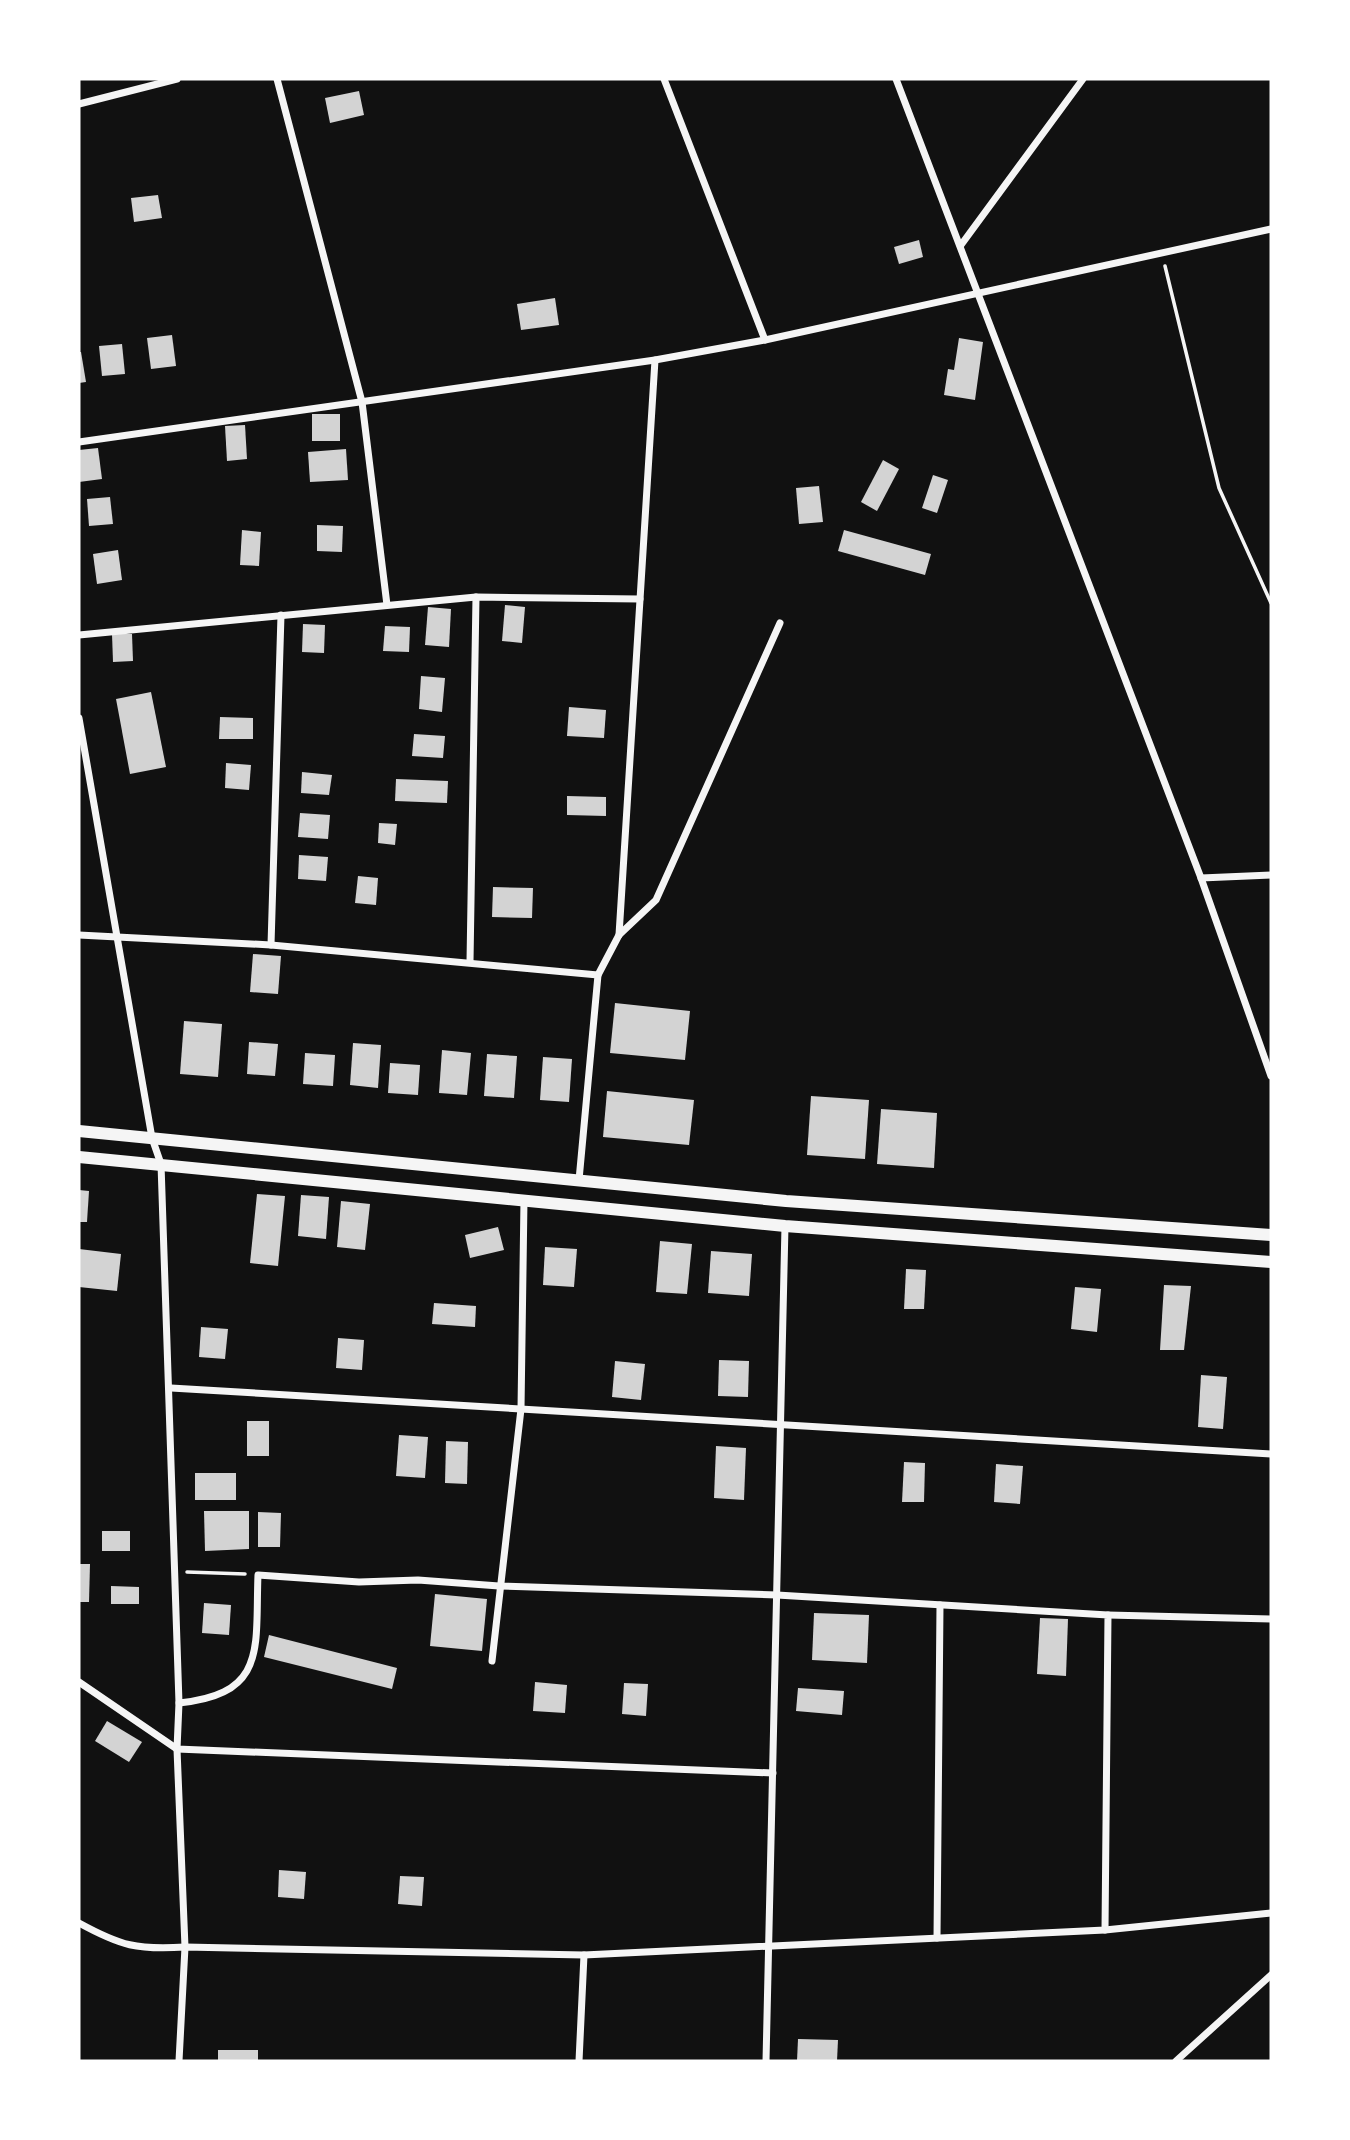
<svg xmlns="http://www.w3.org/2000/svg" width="1350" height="2140" font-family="'Noto Sans',sans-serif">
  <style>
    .building { fill: #d3d3d3 }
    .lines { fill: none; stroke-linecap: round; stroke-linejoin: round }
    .path { stroke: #f5f5f5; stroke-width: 3.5 }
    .minor { stroke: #f5f5f5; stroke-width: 7 }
    .secondary { stroke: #f5f5f5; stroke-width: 12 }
  </style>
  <rect width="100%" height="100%" fill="#111"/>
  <g class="building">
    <path d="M359,91L364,115L330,123L325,98Z"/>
    <path d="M158,195L162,218L134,222L131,198Z"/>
    <path d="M919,240L923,257L899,264L894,247Z"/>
    <path d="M555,298L559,325L521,330L517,304Z"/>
    <path d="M172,335L176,366L151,369L147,338Z"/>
    <path d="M959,338L983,342L975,400L944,395L948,369L954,370Z"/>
    <path d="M122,344L125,374L102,376L99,346Z"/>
    <path d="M79,352H81L86,382L79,383Z"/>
    <rect x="312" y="414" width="28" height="27"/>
    <path d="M245,425L247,459L227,461L225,426Z"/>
    <path d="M98,448L102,479L79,482V450Z"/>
    <path d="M346,449L348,480L310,482L308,452Z"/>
    <path d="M883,460L899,469L877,511L861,502Z"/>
    <path d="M933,475L948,480L937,513L922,508Z"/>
    <path d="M819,486L823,522L799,524L796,488Z"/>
    <path d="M110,497L113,524L89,526L87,499Z"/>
    <path d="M317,525L343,526L342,552L317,551Z"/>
    <path d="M242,530L261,532L259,566L240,565Z"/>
    <path d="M844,530L931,554L925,575L838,551Z"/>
    <path d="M118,550L122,580L97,584L93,554Z"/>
    <path d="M505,605L525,607L522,643L502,641Z"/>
    <path d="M428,607L451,609L449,647L425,645Z"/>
    <path d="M303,624L325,625L324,653L302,652Z"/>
    <path d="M385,626L410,627L409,652L383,651Z"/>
    <path d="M112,634H132L133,661L113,662Z"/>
    <path d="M421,676L445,678L442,712L419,709Z"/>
    <path d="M151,692L166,767L130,774L116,699Z"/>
    <path d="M569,707L606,710L604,738L567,736Z"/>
    <path d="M220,717L253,718V739H219Z"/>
    <path d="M414,734L445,736L443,758L412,756Z"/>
    <path d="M226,763L251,765L249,790L225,788Z"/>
    <path d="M302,772L332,775L329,795L301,793Z"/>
    <path d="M396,779L448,781L447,803L395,801Z"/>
    <path d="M567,796L606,797V816L567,815Z"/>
    <path d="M300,813L330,815L328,839L298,837Z"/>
    <path d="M379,823L397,824L395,845L378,843Z"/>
    <path d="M299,855L328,857L326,881L298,879Z"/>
    <path d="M358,876L378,878L376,905L355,903Z"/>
    <path d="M493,887L533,888L532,918L492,917Z"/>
    <path d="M253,954L281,956L278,994L250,992Z"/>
    <path d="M615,1003L690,1011L685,1060L610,1053Z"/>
    <path d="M184,1021L222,1024L218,1077L180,1074Z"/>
    <path d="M249,1042L278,1044L275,1076L247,1074Z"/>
    <path d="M353,1043L381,1045L378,1088L350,1085Z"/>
    <path d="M442,1050L471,1053L467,1095L439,1093Z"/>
    <path d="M305,1053L335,1055L333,1086L303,1084Z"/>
    <path d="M487,1054L517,1056L514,1098L484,1096Z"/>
    <path d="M543,1057L572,1059L569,1102L540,1100Z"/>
    <path d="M390,1063L420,1065L418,1095L388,1093Z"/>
    <path d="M607,1091L694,1100L689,1145L603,1137Z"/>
    <path d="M811,1096L869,1100L865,1159L807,1155Z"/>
    <path d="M881,1109L937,1113L934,1168L877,1164Z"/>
    <path d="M79,1190L89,1191L87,1222H79Z"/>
    <path d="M257,1194L285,1196L278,1266L250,1263Z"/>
    <path d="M301,1195L329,1197L326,1239L298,1236Z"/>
    <path d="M341,1201L370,1204L365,1250L337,1247Z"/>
    <path d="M498,1227L504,1250L470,1258L465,1235Z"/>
    <path d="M660,1241L692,1244L687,1294L656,1292Z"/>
    <path d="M545,1247L577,1249L574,1287L543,1285Z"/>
    <path d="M79,1249L121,1254L117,1291L79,1287Z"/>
    <path d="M711,1251L752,1254L749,1296L708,1293Z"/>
    <path d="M906,1269L926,1270L924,1309H904Z"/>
    <path d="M1164,1285L1191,1286L1184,1350H1160Z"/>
    <path d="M1075,1287L1101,1289L1097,1332L1071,1329Z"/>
    <path d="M434,1303L476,1306L475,1327L432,1324Z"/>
    <path d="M201,1327L228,1329L225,1359L199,1357Z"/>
    <path d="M338,1338L364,1340L362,1370L336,1368Z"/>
    <path d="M719,1360L749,1361L748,1397L718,1396Z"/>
    <path d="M615,1361L645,1364L641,1400L612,1397Z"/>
    <path d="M1201,1375L1227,1377L1223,1429L1198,1427Z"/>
    <rect x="247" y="1421" width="22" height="35"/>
    <path d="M399,1435L428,1437L425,1478L396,1476Z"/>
    <path d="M446,1441L468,1442L467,1484L445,1483Z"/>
    <path d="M716,1446L746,1448L744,1500L714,1498Z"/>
    <path d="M904,1462L925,1463L924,1502H902Z"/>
    <path d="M996,1464L1023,1466L1020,1504L994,1502Z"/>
    <rect x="195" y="1473" width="41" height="27"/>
    <path d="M204,1511H249V1549L205,1551Z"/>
    <path d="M258,1512L281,1513L280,1547H258Z"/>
    <rect x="102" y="1531" width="28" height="20"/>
    <path d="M79,1564H90L89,1602H79Z"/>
    <path d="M111,1586L139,1587V1604H111Z"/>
    <path d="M435,1594L487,1599L482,1651L430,1646Z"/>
    <path d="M204,1603L231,1605L229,1635L202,1633Z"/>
    <path d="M814,1613L869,1615L867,1663L812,1660Z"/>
    <path d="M1040,1618L1068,1619L1066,1676L1037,1674Z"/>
    <path d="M269,1635L397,1668L392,1689L264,1657Z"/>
    <path d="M535,1682L567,1685L565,1713L533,1711Z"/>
    <path d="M624,1683L648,1684L646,1716L622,1714Z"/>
    <path d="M798,1688L844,1691L842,1715L796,1711Z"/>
    <path d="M107,1721L142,1742L129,1762L95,1741Z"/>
    <path d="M279,1870L306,1872L304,1899L278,1897Z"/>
    <path d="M400,1876L424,1877L422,1906L398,1904Z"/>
    <path d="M798,2039L838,2040L837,2061H797Z"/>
    <rect x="218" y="2050" width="40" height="11"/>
  </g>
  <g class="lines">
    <g class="path">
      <path d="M1165,266L1219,488L1271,603"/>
      <path d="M187,1572L245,1574"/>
    </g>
    <g class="minor">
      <path d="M277,79L362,402L387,605"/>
      <path d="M664,79L765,340"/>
      <path d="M896,79L1201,878L1271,1076"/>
      <path d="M79,104L177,79"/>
      <path d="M961,245L1083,79"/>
      <path d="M79,442L655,360L765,340L1271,229"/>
      <path d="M79,635L476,597L640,599"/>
      <path d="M79,718L152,1138L161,1164L179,1703L177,1749L185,1947L179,2061"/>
      <path d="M1201,878L1271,875"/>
      <path d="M79,935L271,945L598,975L579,1180"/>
      <path d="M619,935L655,360"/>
      <path d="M271,945L281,615"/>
      <path d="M470,962L476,597"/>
      <path d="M598,975L619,935L656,900L780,623"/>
      <path d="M171,1388L1271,1454"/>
      <path d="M1108,1615L1271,1619"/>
      <path d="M492,1661L521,1409L524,1200"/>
      <path d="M79,1682L177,1749L773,1773"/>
      <path d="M179,1703C268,1694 255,1647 258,1575L359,1582L418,1580L499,1586L777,1595L1108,1615L1105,1930"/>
      <path d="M79,1923C121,1946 137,1950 185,1947L584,1955L1105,1930L1271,1913"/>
      <path d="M937,1938L940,1605"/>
      <path d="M579,2061L584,1955"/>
      <path d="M766,2061L785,1226"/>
      <path d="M1176,2061L1271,1975"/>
    </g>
    <g class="secondary">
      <path d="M79,1131L786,1201L1271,1235"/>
      <path d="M79,1157L785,1226L1271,1262"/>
    </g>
  </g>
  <rect width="1350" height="2140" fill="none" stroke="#ffffff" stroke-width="161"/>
</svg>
